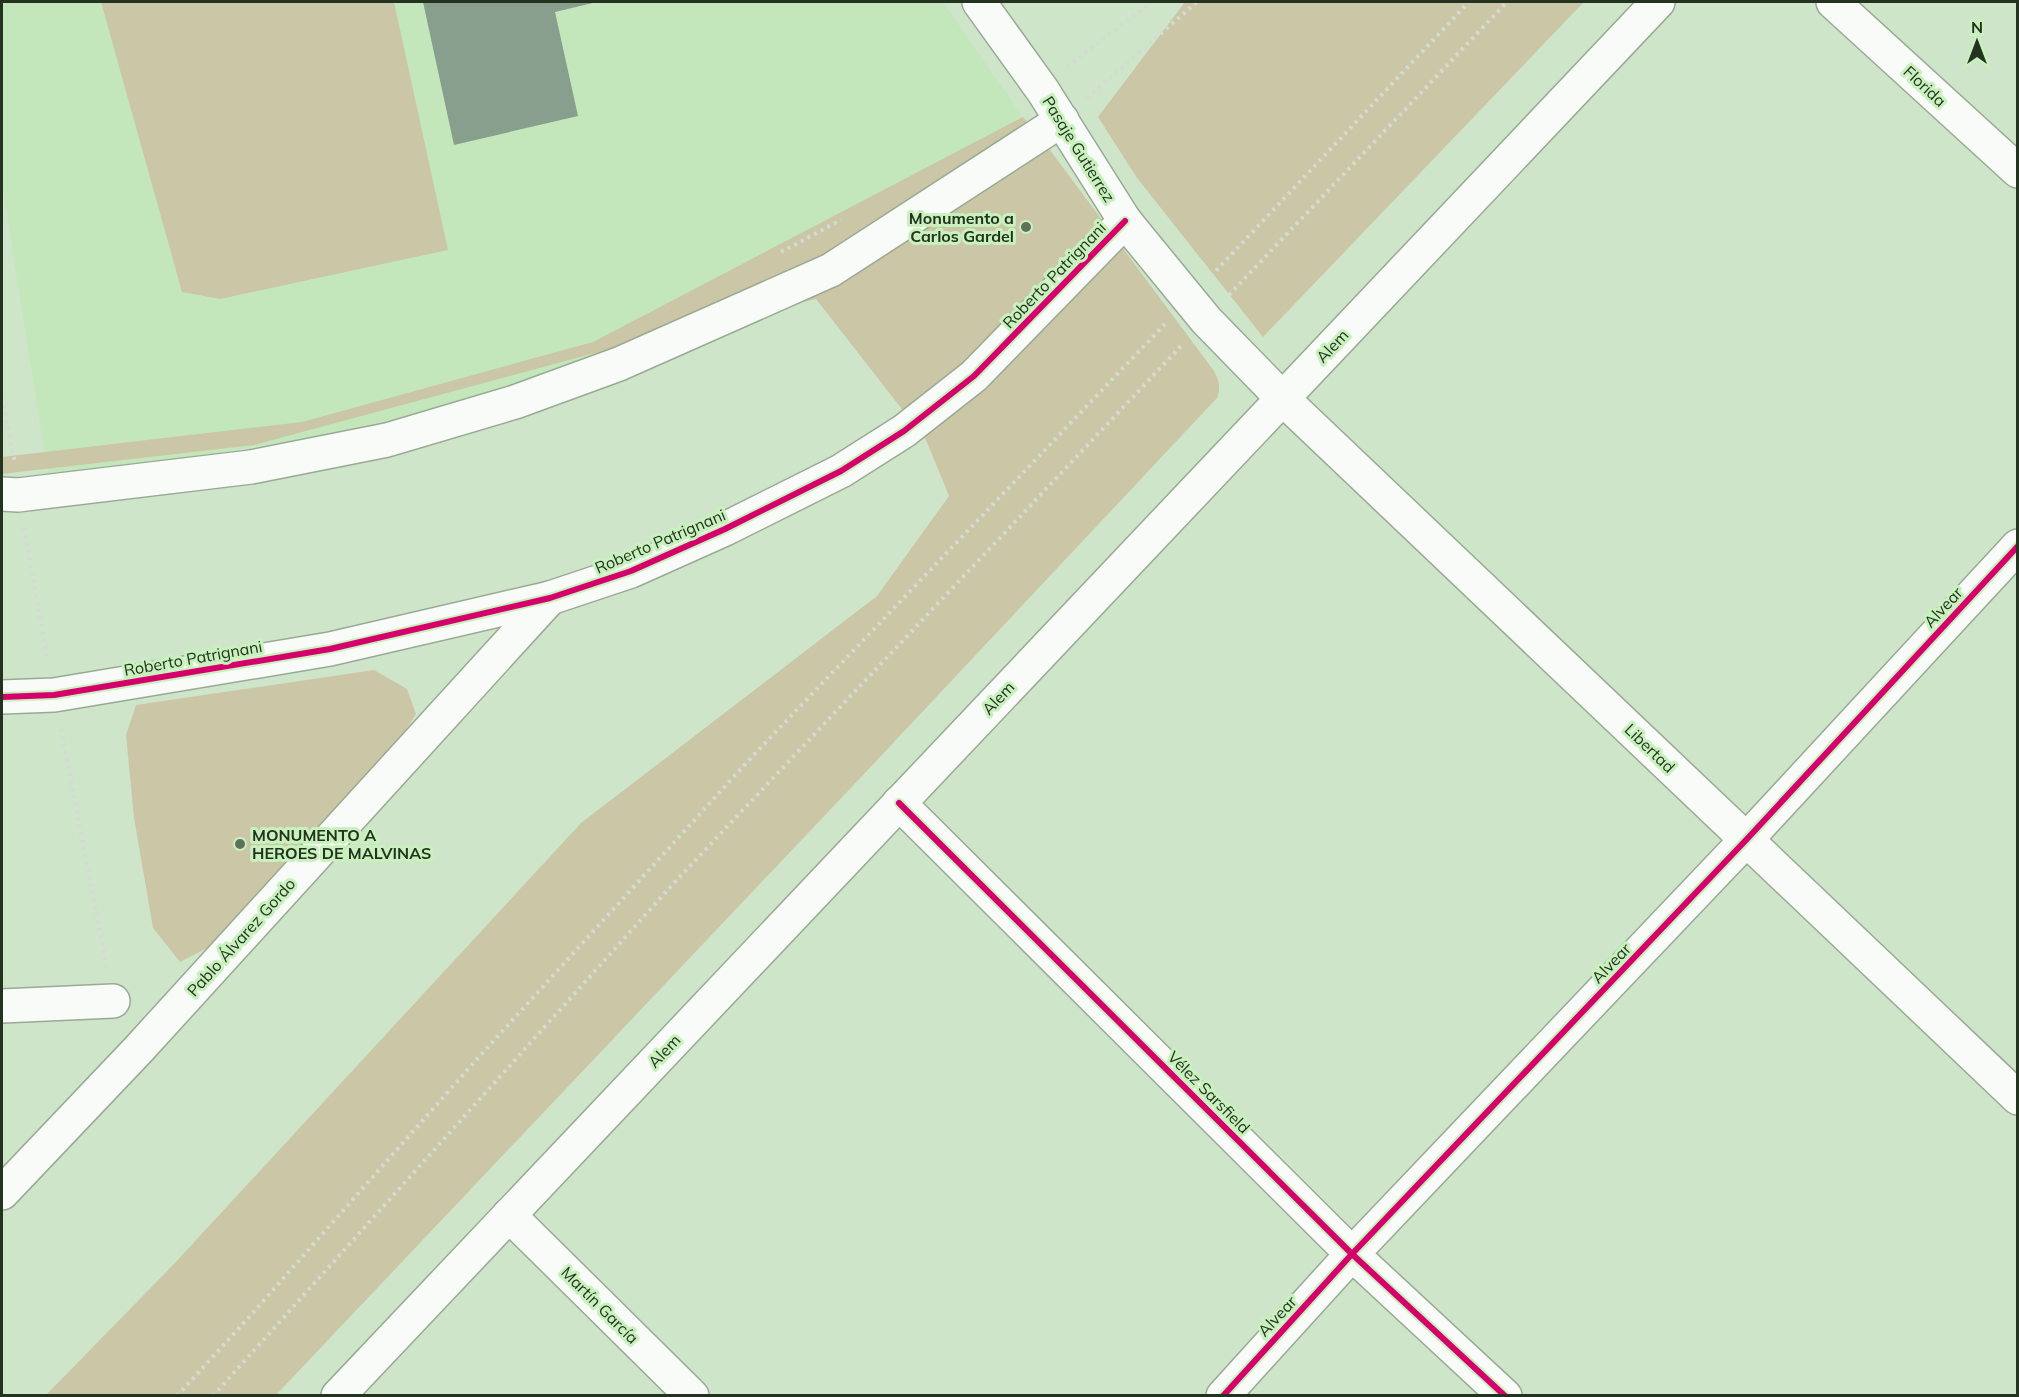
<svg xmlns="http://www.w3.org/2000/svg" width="2019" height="1397" font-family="Mulish,sans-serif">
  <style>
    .built { fill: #c3e7bb }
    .green { fill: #cbc7a6 }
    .building { fill: #899f8d }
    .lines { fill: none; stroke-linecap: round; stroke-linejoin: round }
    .minor-casing { stroke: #99aa94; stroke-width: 36 }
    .secondary-casing { stroke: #99aa94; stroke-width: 36 }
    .path { stroke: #d3dbd2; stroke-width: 4; stroke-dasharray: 3 4.5; stroke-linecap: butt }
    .minor { stroke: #f8fbf7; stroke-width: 33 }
    .secondary { stroke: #f8fbf7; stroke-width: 33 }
    .cycleway-casing { stroke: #c8f1be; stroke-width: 10 }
    .cycleway { stroke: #d6006c; stroke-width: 6 }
    .poi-dot { fill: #5f715b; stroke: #c8f1be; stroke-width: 2 }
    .labels { text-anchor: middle; stroke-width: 6; stroke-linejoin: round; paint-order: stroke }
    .street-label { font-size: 16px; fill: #23331f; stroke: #c8f1be }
    .poi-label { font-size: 16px; font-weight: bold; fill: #23331f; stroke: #c8f1be; text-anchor: end }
  </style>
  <rect width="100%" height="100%" fill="#cfe5ca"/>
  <path class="built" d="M2,2H943L1023,117L803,264L612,356L385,425L49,481L2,183Z"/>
  <g class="green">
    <path d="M101,2H394L448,250L220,299L182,292Z"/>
    <path d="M1185,2H1584L1263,337L1137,178L1098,117Z"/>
    <path d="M1023,117L1050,150L1214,371C1219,380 1221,388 1217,398L864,774L276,1395H46L173,1265L581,823L877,596L949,496L926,440L816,299L636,342L254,445L2,474V457L302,422L593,342Z"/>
    <path d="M374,670L407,689L416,714L379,774L211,946L180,962L153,928L134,818L126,735L136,705Z"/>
  </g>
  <path class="building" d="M423,2H597L555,12L578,116L454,145Z"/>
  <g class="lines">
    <defs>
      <g id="minor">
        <path d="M979,2L1043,91L1125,221L1206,320L1282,398"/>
        <path d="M1833,2L2018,171"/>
        <path d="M2,494L18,495L251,467L387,440L515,402L619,364L831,270L1062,120"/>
        <path d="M2,697L54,695L330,649L550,598L631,571L725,529L841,471L904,431L974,376L1125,221"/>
        <path d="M899,803L1352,1254L1505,1396"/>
        <path d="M2,1006L113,1001"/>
        <path d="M2,1193L138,1050L550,598"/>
        <path d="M509,1215L692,1396"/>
        <path d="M1223,1396L1352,1254L1747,839L2018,546"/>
      </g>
      <g id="secondary">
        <path d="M1282,398L2018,1098"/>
        <path d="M338,1396L1658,2"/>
      </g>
    </defs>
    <use href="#minor" class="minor-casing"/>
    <use href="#secondary" class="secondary-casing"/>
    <g class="path">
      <path d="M1067,67L1151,2"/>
      <path d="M1087,98L1197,2"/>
      <path d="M781,252L841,220"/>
      <path d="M1211,276L1469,2"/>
      <path d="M1229,295L1507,2"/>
      <path d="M2,398L15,462"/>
      <path d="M24,528L48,662"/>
      <path d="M61,729L107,969"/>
      <path d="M177,1396L250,1316L469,1068L748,761L1167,322"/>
      <path d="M213,1396L673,884L1183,344"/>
    </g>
    <use href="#minor" class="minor"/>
    <use href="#secondary" class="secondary"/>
    <defs>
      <g id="cycleway">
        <path d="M2,697L54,695L330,649L550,598L631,571L725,529L841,471L904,431L974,376L1125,221"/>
        <path d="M899,803L1352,1254L1505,1396"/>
        <path d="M1223,1396L1352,1254L1747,839L2018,546"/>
      </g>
    </defs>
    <use href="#cycleway" class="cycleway-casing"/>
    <use href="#cycleway" class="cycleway"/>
  </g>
  <g class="poi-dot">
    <circle cx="1026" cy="227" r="6"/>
    <circle cx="240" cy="844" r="6"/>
  </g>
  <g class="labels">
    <g class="street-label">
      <text transform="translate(1925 86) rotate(43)" y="6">Florida</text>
      <text transform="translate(1079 149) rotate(58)" y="6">Pasaje Gutierrez</text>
      <text transform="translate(1054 275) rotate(-46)" y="6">Roberto Patrignani</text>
      <text transform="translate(1332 346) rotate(-47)" y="6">Alem</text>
      <text transform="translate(660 541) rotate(-23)" y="6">Roberto Patrignani</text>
      <text transform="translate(1943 607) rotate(-47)" y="6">Alvear</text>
      <text transform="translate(193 658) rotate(-10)" y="6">Roberto Patrignani</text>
      <text transform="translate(998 698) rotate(-47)" y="6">Alem</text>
      <text transform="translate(1650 748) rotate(44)" y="6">Libertad</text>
      <text transform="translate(241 937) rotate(-48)" y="6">Pablo Álvarez Gordo</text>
      <text transform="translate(1611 963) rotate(-46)" y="6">Alvear</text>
      <text transform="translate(664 1051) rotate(-47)" y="6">Alem</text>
      <text transform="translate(1209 1092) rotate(45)" y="6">Vélez Sarsfield</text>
      <text transform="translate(600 1305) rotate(45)" y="6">Martín García</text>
      <text transform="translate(1277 1316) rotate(-47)" y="6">Alvear</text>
    </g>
    <g class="poi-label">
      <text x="1014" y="224">Monumento a<tspan x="1014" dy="18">Carlos Gardel</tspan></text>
      <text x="252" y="841" text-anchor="start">MONUMENTO A<tspan x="252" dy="18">HEROES DE MALVINAS</tspan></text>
    </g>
  </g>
  <rect width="2019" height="1397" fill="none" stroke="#23331f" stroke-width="6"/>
  <g transform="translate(1977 42)" stroke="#c8f1be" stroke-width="4.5" paint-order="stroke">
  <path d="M0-4.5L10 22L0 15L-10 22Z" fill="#23331f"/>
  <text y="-9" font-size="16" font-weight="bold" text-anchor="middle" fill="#23331f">N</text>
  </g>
</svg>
